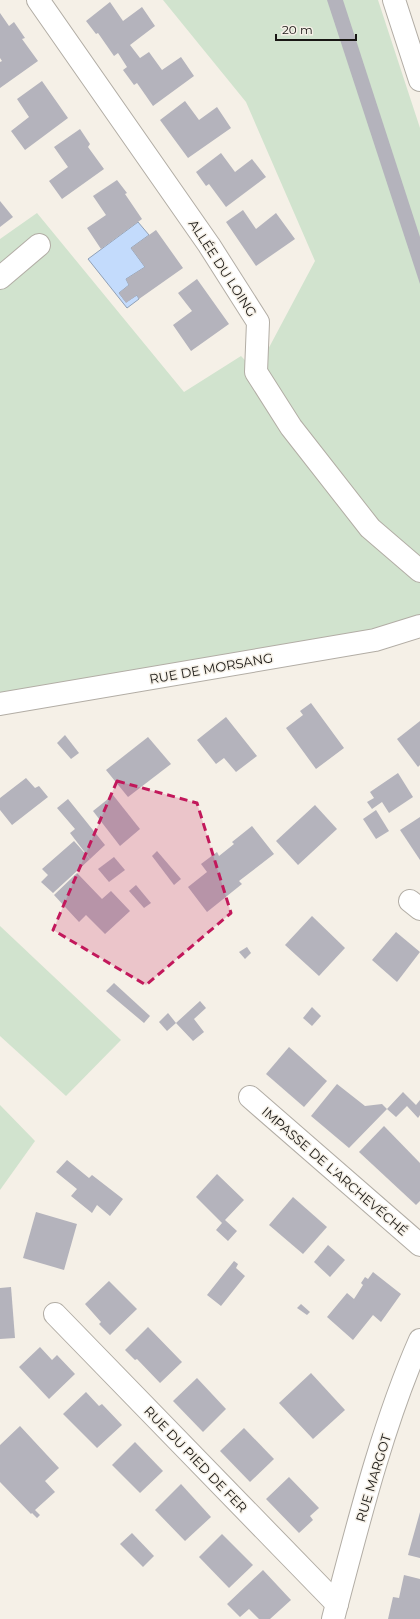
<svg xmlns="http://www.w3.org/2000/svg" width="420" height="1619" font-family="Montserrat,sans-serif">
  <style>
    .green { fill: #d1e3ce }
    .water { fill: #c3dbfc; stroke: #90a0b6 }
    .building { fill: #b4b3bc }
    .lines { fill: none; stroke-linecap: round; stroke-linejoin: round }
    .minor-casing { stroke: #b2ada5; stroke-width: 24 }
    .minor { stroke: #fff; stroke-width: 22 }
    .marked { fill: #c2185b; fill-opacity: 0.2; stroke: #c2185b; stroke-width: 3; stroke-dasharray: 8 5; stroke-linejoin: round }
    .labels { text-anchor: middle; stroke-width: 3; stroke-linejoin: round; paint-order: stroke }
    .street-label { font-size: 13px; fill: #191714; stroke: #f5f0e7 }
  </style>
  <rect width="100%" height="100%" fill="#f5f0e7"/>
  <g class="green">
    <path d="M163,0H378L420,128V626L0,704V239L37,213L184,392L241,356L256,372L315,261L246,102Z"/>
    <path d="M0,926L121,1040L66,1096L0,1036Z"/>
    <path d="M0,1105L35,1141L0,1190Z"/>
  </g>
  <path class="water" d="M138,222L149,235L131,248L145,267L126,279L129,285L119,293L126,302L137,295L139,299L127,308L88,259Z"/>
  <g class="building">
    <path d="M327,0H343L420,237V284Z"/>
    <path d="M110,2L123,21L142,7L155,26L130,45L140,58L149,52L162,70L181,57L194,76L153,106L137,83L134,85L123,70L127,67L118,53L114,56L98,33L96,34L86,21Z"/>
    <path d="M0,13L9,26L14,22L25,38L22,39L38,61L0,88V62L2,61L0,58Z"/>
    <path d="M42,81L68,118L25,150L11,131L29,117L17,99Z"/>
    <path d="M185,101L199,120L217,107L231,128L188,158L160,120Z"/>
    <path d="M80,129L90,144L88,147L104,169L62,199L49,181L68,167L54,147Z"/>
    <path d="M221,153L235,172L252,159L266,177L226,207L209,184L206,186L196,172Z"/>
    <path d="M117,180L127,193L125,194L142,219L101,249L87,228L106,215L93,196Z"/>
    <path d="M0,201L13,217L0,227Z"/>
    <path d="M243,210L256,229L276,213L295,239L256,266L226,222Z"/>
    <path d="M156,230L183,268L139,299L137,295L126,303L119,293L129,285L126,279L145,267L131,248Z"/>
    <path d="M197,279L229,324L191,351L173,325L192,311L178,293Z"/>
    <path d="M311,703L344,748L316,769L286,728L303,715L300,711Z"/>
    <path d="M226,717L257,756L236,772L224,758L216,764L197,740Z"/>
    <path d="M420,721V765L418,767L397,739Z"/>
    <path d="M65,735L79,753L71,759L57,743Z"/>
    <path d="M148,737L171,764L128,797L106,770Z"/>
    <path d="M398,773L413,797L389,813L382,802L372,809L367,802L374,798L370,792Z"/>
    <path d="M26,778L35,788L39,786L48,797L12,825L0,810V798Z"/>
    <path d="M113,795L140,829L120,846L93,811Z"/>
    <path d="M68,799L105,845L90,859L70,833L75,829L57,808Z"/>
    <path d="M315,805L337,829L298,865L276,841Z"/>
    <path d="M376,810L389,831L376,839L363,819Z"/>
    <path d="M420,817V860L400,830Z"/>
    <path d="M252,826L274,854L239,881L242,884L207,912L188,887L207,872L201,864L217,852L219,856L234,844L232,842Z"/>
    <path d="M74,841L90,859L53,893L41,882L48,875L42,869Z"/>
    <path d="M157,851L181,879L174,885L152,856Z"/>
    <path d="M114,857L125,870L109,882L98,869Z"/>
    <path d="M77,873L102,899L111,891L130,911L105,934L86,915L79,922L54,895Z"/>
    <path d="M136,885L151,903L144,908L129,891Z"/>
    <path d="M312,916L345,948L319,976L285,945Z"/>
    <path d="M396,932L420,952L397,982L372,960Z"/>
    <path d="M247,947L251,953L245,959L239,952Z"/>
    <path d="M114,983L150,1016L144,1023L106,991Z"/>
    <path d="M200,1001L206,1008L194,1019L204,1032L193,1041L176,1023Z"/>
    <path d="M312,1007L321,1016L312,1026L303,1018Z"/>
    <path d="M168,1013L176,1023L167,1031L159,1022Z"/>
    <path d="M289,1047L327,1081L304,1107L266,1074Z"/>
    <path d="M337,1084L365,1106L382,1104L387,1109L349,1148L311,1116Z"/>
    <path d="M403,1092L416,1105L420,1100V1115L418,1118L407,1106L396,1117L387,1109Z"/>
    <path d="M384,1126L420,1163V1201L416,1205L359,1152Z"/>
    <path d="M67,1160L89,1178L92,1175L123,1199L110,1216L97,1205L92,1213L71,1196L77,1189L56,1172Z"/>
    <path d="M217,1174L244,1200L225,1220L237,1231L228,1241L216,1230L222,1223L196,1197Z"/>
    <path d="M293,1197L327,1227L303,1254L269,1225Z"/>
    <path d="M36,1212L77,1224L64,1270L23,1258Z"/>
    <path d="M328,1245L345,1260L330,1277L314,1262Z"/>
    <path d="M234,1261L238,1264L236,1268L245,1276L221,1306L207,1295Z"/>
    <path d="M373,1272L401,1294L381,1322L373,1315L353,1340L327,1317L347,1293L354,1299L363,1285L361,1283L365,1277L368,1279Z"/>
    <path d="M109,1281L137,1309L110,1335L99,1324L101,1322L85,1304Z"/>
    <path d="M11,1287L15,1338L0,1339V1288Z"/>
    <path d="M301,1304L310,1312L307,1315L297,1308Z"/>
    <path d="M148,1327L182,1362L160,1383L137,1359L135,1360L125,1350Z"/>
    <path d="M40,1347L52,1360L57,1355L75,1374L49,1399L19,1367Z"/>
    <path d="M311,1373L345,1410L313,1439L279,1403Z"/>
    <path d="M197,1378L226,1409L203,1432L173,1401Z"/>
    <path d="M86,1392L99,1406L102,1404L122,1425L97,1448L63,1414Z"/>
    <path d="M20,1426L59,1468L45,1481L55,1492L35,1510L40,1515L37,1518L32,1513L31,1514L0,1482V1445Z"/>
    <path d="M244,1428L274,1459L250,1482L220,1451Z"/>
    <path d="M135,1442L163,1471L140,1493L112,1465Z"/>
    <path d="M289,1477L319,1508L310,1516L313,1520L299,1533L266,1499Z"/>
    <path d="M181,1484L211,1517L185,1541L155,1510Z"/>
    <path d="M420,1512V1558L408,1555Z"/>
    <path d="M132,1533L154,1556L143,1567L120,1544Z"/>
    <path d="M222,1534L253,1565L229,1588L199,1557Z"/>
    <path d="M263,1570L291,1600L270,1619H259L249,1609L240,1617L227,1604Z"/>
    <path d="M404,1575L420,1579V1619H388L393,1597L399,1598Z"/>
  </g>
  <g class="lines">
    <defs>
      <g id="minor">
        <path d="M38,0L209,245L258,322L256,372L291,427L370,528L420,571"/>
        <path d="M394,0L420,80"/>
        <path d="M0,278L39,245"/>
        <path d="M0,704L375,640L420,626"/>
        <path d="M410,901L420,909"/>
        <path d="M250,1097L420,1245"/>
        <path d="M55,1314L337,1604"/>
        <path d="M333,1619C357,1528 382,1426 420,1340"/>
      </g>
    </defs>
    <use href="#minor" class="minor-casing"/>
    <use href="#minor" class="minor"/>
  </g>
  <path class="marked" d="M117,781L197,803L231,913L146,985L53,930Z"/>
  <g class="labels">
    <g class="street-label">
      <text transform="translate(223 268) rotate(57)" y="5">ALLÉE DU LOING</text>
      <text transform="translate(211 668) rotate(-10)" y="5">RUE DE MORSANG</text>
      <text transform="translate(335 1171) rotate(41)" y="5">IMPASSE DE L'ARCHEVÉCHÉ</text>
      <text transform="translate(196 1459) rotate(46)" y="5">RUE DU PIED DE FER</text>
      <text transform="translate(373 1478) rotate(-73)" y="5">RUE MARGOT</text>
    </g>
  </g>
  <path d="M276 34v6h80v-6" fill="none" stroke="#191714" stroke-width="2"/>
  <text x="282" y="34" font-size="12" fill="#191714" stroke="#f5f0e7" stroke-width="3" paint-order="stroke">20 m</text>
</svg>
